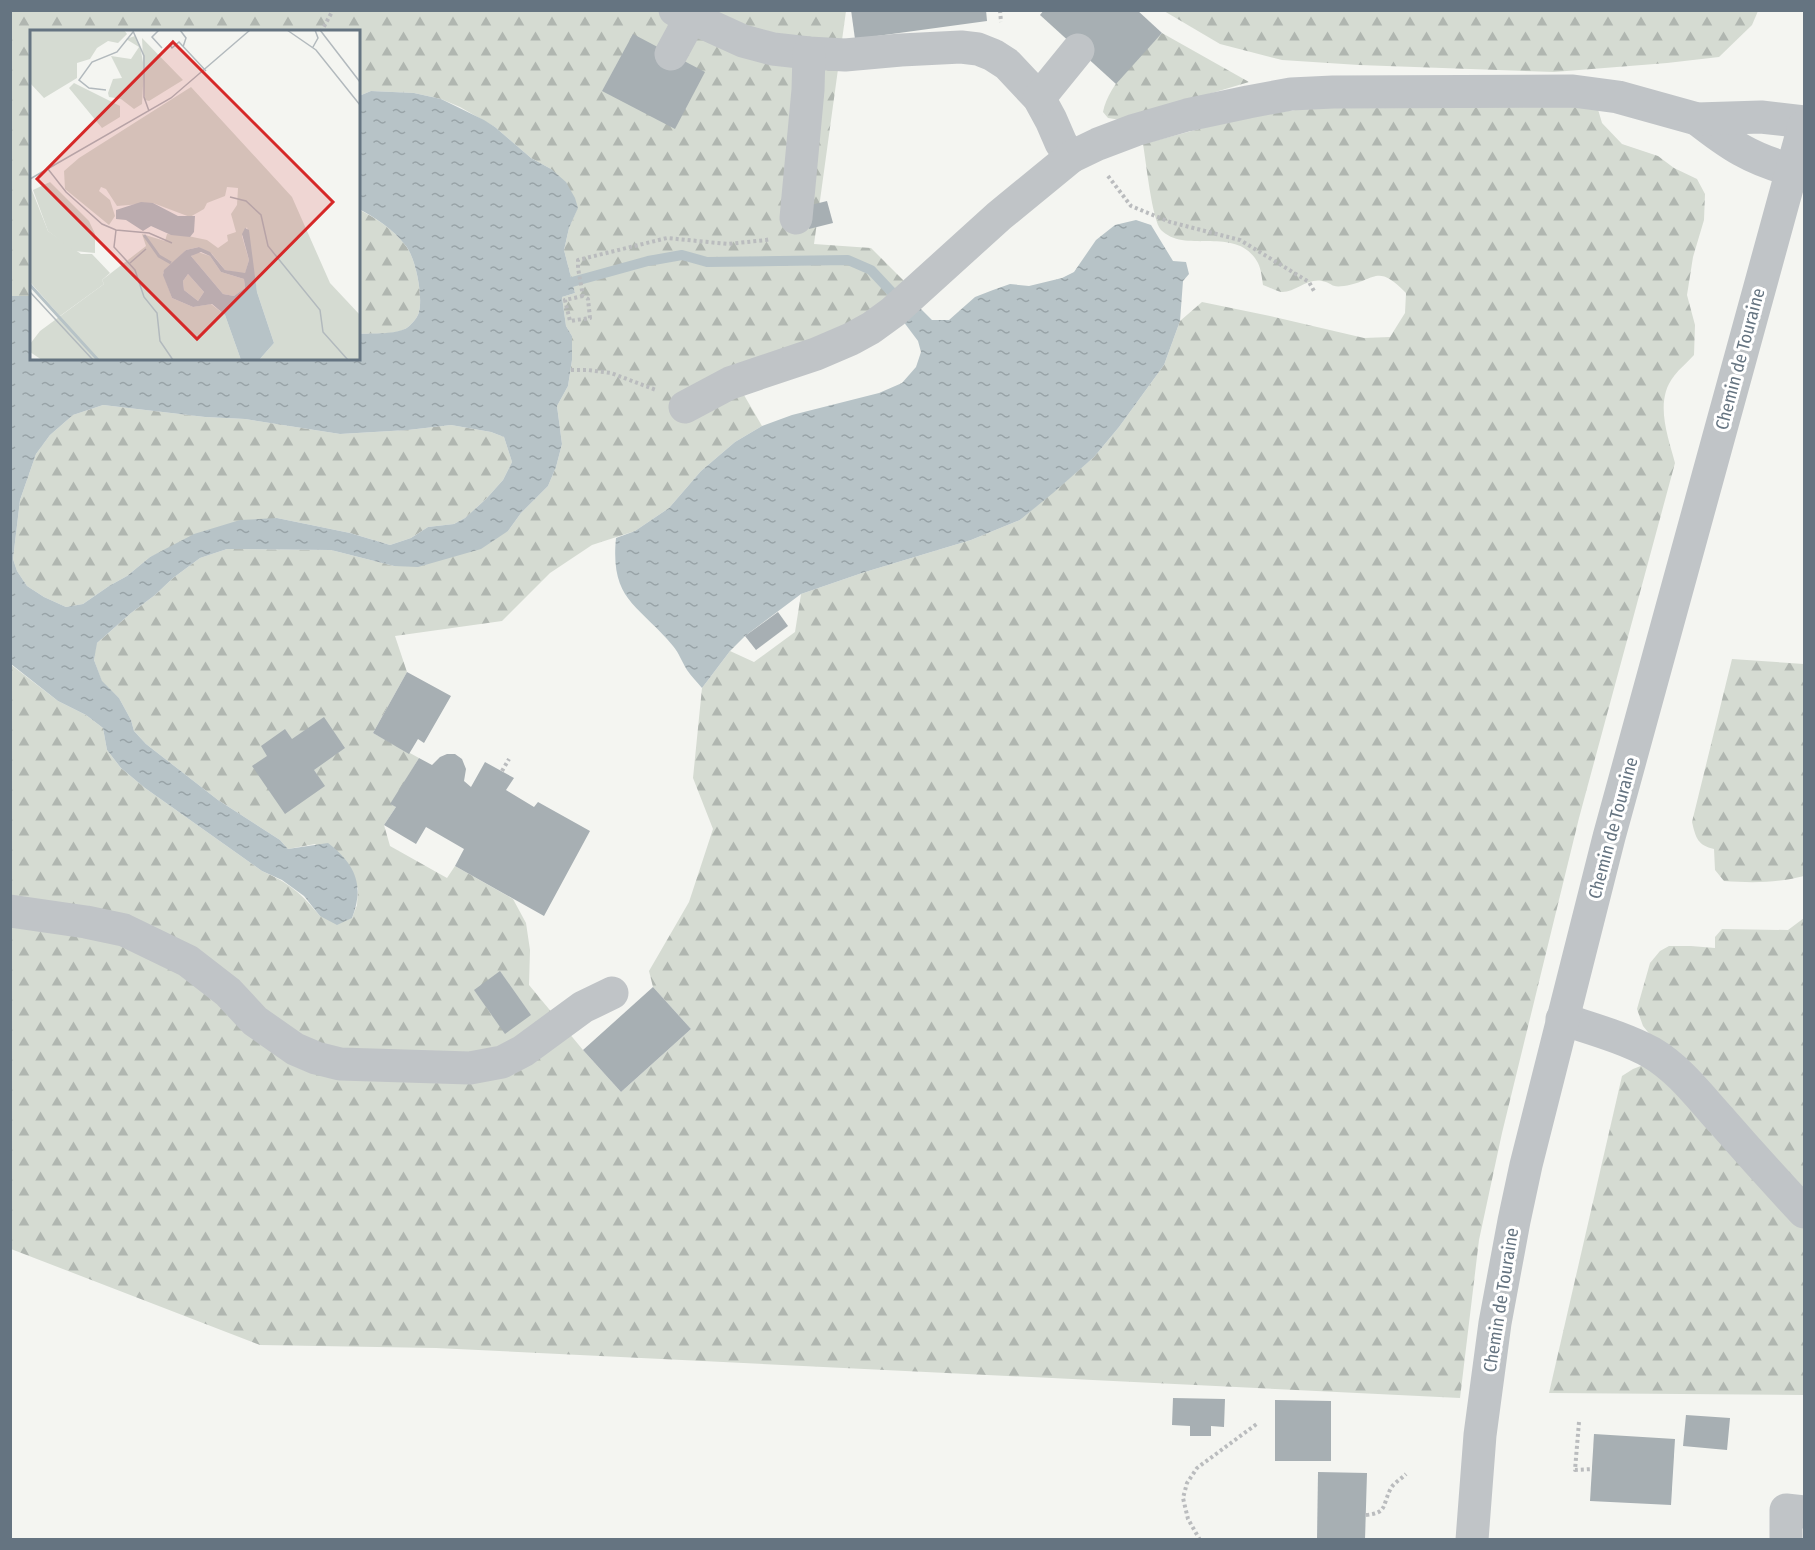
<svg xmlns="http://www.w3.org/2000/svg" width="1815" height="1550" font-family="'Fira Sans Condensed',sans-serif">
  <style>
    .forest { fill: url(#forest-firs) }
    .water { fill: url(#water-ripples); fill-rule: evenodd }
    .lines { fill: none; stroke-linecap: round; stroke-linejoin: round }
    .stream { stroke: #b7c3c7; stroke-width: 10 }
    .building { fill: #a7afb3 }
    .path { stroke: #babcbe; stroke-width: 4; stroke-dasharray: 3 3; stroke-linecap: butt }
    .minor { stroke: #c0c4c7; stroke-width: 33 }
    .labels { text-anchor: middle; stroke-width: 6; stroke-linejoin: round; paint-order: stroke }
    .street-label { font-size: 18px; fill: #657481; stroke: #fff }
    .inset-river { fill: none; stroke: #b7c3c7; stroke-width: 3 }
    .inset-road { fill: none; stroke: #b2b9bd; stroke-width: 1.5 }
    .view { fill: #d62828; fill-opacity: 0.15; stroke: #d62828; stroke-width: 3 }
    .inset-edge { fill: none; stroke: #657481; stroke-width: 3 }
  </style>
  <defs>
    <pattern id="forest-firs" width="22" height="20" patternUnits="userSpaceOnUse" patternTransform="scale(1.5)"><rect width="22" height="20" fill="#d5dbd2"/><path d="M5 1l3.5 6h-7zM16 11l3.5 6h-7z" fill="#b0b6b0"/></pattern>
    <pattern id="water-ripples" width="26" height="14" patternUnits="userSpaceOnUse" patternTransform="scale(1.5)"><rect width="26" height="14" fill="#b7c3c7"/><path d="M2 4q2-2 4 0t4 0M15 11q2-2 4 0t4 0" fill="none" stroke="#98a3a7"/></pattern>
  </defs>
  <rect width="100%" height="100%" fill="#f4f5f1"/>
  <g class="forest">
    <path d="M11,11H846L814,244L871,248L908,285L863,319L730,371L762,426L735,442L701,471L669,508L635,531L592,545L550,573L502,621L395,636L407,672L373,733L419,758L391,804L396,807L384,825L390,846L447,878L455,866L513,899L526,923L530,950L529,985L583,1050L621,1092L691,1029L653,987L649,971L689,902L713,829L693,778L702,688L730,651L754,662L795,632L801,594L865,572L971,540L1020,520L1094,457L1119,427L1164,365L1180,321L1202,302L1270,316L1364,338L1390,337L1405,313L1406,293C1376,262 1376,281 1344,286C1330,288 1333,283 1322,281C1307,278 1295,293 1281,292C1276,291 1269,287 1263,285C1262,278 1261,269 1258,263C1237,224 1186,255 1161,230C1152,220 1146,161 1143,144L1248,116L1319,107L1597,106L1602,123L1622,144L1658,156L1674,168L1697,179L1705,194L1704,220L1693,257L1687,295L1695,325L1694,355C1688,362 1680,368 1674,376C1654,401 1668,436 1675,463L1579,818L1502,1133L1479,1240L1460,1398L436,1348L260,1345L11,1249L10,664L58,701L86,715L103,728L107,750L121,768L145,788L262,871C289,883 301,893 320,916L352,918L357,905L358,888L315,844L288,849L280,840L218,800L146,744L134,731L131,720L119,698L102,682L94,660L96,644L131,613L155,595L173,578L200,558L227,549L331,550L394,566L508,531L521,513L548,486L556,467L562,444L557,406L568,386L572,360V336L566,326L562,297L575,293L564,250L569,228L578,207L551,169L531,158L495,127L460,107L441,99L414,93L371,91L359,96L358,32H32L31,296H11Z"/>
    <path d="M1164,11H1758L1752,25L1719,57L1667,63L1554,72L1359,65L1282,60L1220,44Z"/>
    <path d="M1162,33L1249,82L1121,120L1108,118L1103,112C1109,82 1142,55 1162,33Z"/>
    <path d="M358,209C376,218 393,229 406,246C416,259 423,296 419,312C418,317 412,324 408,327C397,336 373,333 359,334Z"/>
    <path d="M103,405L205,417L245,419L340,434L408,430L451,425L491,432L504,437L512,462L503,480L486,499L465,518L454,524L428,527L411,538L390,545L350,533L277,518L172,547L150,557L127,576L109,586L83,604L66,607L44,597L27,586L17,571L13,559L20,500L36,454L50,435L73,415Z"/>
    <path d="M1732,659L1804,664V876C1777,883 1752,883 1724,881L1715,870L1714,849C1698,845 1696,839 1692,822Z"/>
    <path d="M1804,918V1200L1652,1037L1643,1026L1637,1009L1650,963L1660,951L1669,946H1691L1715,948V937L1722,929L1788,930Z"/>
    <path d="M1646,1064L1685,1102L1804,1228V1395L1549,1393L1622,1076L1633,1069Z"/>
  </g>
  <g class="water">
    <path d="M371,91L414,93L441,99L484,120L495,127L531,158L551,169L566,182L575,198L578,208L569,228L564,250L575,293L562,297L566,326L572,336V360L568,386L557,406L562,444L556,467L548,486L521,513L508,531L481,549L418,567L394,566L331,550L227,549L200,558L173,578L155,595L131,613L97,643L94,660L102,681L119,698L131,720L134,731L146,744L218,800L280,840L288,849L328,843C355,864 365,885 352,918L337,925L320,916L304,896L282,880L262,871L145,788L121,768L107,750L103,728L86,715L58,701L11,664L10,296H31L32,358H358L359,334C371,333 398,335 408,327C412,324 418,317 419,312C423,296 416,259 406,246C393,229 376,218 359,209V96ZM103,405L205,417L245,419L340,434L408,430L451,425L491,432L504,437L512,462L503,480L486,499L465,518L454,524L428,527L411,538L390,545L350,533L277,518L240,520L194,534L150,557L127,576L109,586L83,604L66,607L44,597L27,586L17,571L13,559L20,500L36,454L50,435L73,415Z"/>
    <path d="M1136,220L1151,225L1173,261L1186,262L1189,274L1183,281L1180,321L1164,365L1119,427L1094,457L1053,493L1020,520L971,540L865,572L801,594L745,636L730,651L702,688C697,682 691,676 687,670C682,662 679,653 673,646C638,604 610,601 616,538L635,531L669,508L701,471L735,442L762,426L792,415L879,393L902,383L916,367L921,352L918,341L903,321L919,307L932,320H949L975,297L993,290L1010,284L1029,286L1062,278L1074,272L1096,240L1115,225Z"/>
  </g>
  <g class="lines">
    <path class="stream" d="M572,282L648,261L682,255L707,262L848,260L871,270L901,302"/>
  </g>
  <g class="building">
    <path d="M851,10H986L987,21L855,39Z"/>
    <path d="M1044,10H1137L1162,33L1116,84L1040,15Z"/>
    <path d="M633,34L705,72L675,129L602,91Z"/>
    <path d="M827,201L833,223L809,229L803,207Z"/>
    <path d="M778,612L788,626L756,650L745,636Z"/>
    <path d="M407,672L451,696L424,743L418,739L409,754L373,733Z"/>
    <path d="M324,717L345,748L314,770L325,786L285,814L252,766L267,756L261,746L285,729L292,739Z"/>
    <path d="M447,754H455L462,759L466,769L464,781L471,787L485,762L514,778L506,790L534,807L538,802L590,831L544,916L455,866L464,849L426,827L416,844L384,825L396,807L390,804L419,758L432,765L440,757Z"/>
    <path d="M500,971L531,1015L505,1034L474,990Z"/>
    <path d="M653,987L691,1029L621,1092L583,1050Z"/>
    <path d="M1173,1398L1225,1399L1224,1427L1211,1426V1436H1190V1426L1172,1425Z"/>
    <path d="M1275,1400L1331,1401V1461H1275Z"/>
    <path d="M1686,1415L1730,1418L1727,1450L1683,1446Z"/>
    <path d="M1594,1434L1675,1439L1671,1505L1590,1501Z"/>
    <path d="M1318,1472L1367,1473L1365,1540H1317Z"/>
  </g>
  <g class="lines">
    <g class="path">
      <path d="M1000,10L1001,22"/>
      <path d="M321,32L333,10"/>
      <path d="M1108,176L1131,206L1170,222L1240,240L1309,282L1314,291"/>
      <path d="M583,296L565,300L570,321L590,318L588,299L583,296L578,268V260L667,238L728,244L766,240L771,239"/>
      <path d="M571,370H588L611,373L656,390"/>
      <path d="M502,771L509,759"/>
      <path d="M1579,1422L1575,1470L1592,1469"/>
      <path d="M1366,1515C1388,1513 1382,1505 1391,1488C1394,1483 1401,1479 1406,1474"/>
      <path d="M1200,1540L1188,1519L1183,1498L1187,1483L1197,1468L1258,1423"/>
    </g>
    <g class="minor">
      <path d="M675,10L743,41L773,49L809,53L845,55L901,50L961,47L978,49L993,55L1007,64L1039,98L1051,120L1061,143L1071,157"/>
      <path d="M671,54L691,17"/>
      <path d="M1039,98L1078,50"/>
      <path d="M1697,119C1730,145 1751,159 1792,170"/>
      <path d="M796,218L808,90L809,53"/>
      <path d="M685,407L730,383L816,354L851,339L871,328L893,312L999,216L1071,157L1098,144L1135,130L1187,115L1248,102L1291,94L1333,92L1573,91L1618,97L1697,119L1761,117L1804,122"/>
      <path d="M10,911L86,922L124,930L188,961L228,992L255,1021L295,1049L316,1058L340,1064L470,1068L502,1062L523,1051L583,1007L612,993"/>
      <path d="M1562,1019C1592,1029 1625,1038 1652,1053C1679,1069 1700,1097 1721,1120C1748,1151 1776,1182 1804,1212"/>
      <path d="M1472,1540L1480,1435L1495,1323L1514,1221L1526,1165L1609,837L1804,126"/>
      <path d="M1786,1540V1510L1804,1512"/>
    </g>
  </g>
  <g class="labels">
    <g class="street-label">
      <text transform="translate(1740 359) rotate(-75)" y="6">Chemin de Touraine</text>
      <text transform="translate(1613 828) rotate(-75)" y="6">Chemin de Touraine</text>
      <text transform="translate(1501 1300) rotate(-81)" y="6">Chemin de Touraine</text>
    </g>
  </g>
  <g transform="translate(30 30)">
    <rect width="330" height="330" fill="#f4f5f1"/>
    <path d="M1,158L18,201L51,224H62L80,243L72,250L74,254L30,286L0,252Z" fill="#d5dbd2"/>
    <path d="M0,0H94L97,4L88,13L78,11L67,18L60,29L47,33V48L14,68L0,53ZM105,6L110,15L114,38L112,74L104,79L91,69L79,67L78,63L83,49L92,48L81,26L101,29L109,17L96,9ZM112,8L153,50L119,71L115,70ZM44,53L90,76V87L72,98L39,58ZM161,57L262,167L300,253L330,285V330H229L244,313L227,262L217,197L212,206L219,230L215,244L195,240L182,224L169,217L156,220L133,243L142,268L163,277L181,274L195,285L211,330H12L0,322V314L10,301L74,254L72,250L116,216L112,204L135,211L137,204L153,205L177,210L188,218L198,211L197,205L206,202L201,184L207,175L208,158L197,157L195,166L177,173L174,179L160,187L123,173L87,176L76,159L71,157L69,161L80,170L85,186L79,195L35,159L34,141L49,128ZM20,152L59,191L65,204V223L44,221L18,201L3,160ZM168,222L180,226L191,242L214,249L215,258L204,266L193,264L161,226ZM158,244L174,262L168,271L154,260L153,251Z" fill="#d5dbd2"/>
    <path d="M111,172L123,173L148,186H165L164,202L160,207L141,205L121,196L113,201L96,190L86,189V180ZM215,198L219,200L227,262L244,313L229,330H211L195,285L182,274L163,277L142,268L133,245L134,240L156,220L169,217L180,222L195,240L215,243L219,230L212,204ZM171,222L180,226L191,242L214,249L215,258L204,266L193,264L161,226ZM158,244L174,262L168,271L154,260L153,251Z" fill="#b7c3c7" fill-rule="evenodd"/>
    <path class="inset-river" d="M114,205L129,226L141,233M0,255L68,330"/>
    <path class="inset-road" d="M129,0L122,7L132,18M150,0L156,8L153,17M257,0L286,20L330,75M290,0L330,52M103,1L114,26V67L119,81M140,15L142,18L149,12L176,41M283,17L288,8L285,0M76,60L59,58L49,50L62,32L87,22L103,2M18,139L36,162L72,194L86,200L119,203L142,213M0,149L141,68L220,0M200,167L216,171L231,185L238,216L290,280L293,302L318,330M86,200L84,217L105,240L114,267L127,283L130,311L143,330M100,233L116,219M0,262L63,330"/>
    <path class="view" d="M143,12L303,172L167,309L7,149Z"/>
    <rect width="330" height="330" class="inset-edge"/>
  </g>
  <rect width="1815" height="1550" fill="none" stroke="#657481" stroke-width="24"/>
</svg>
